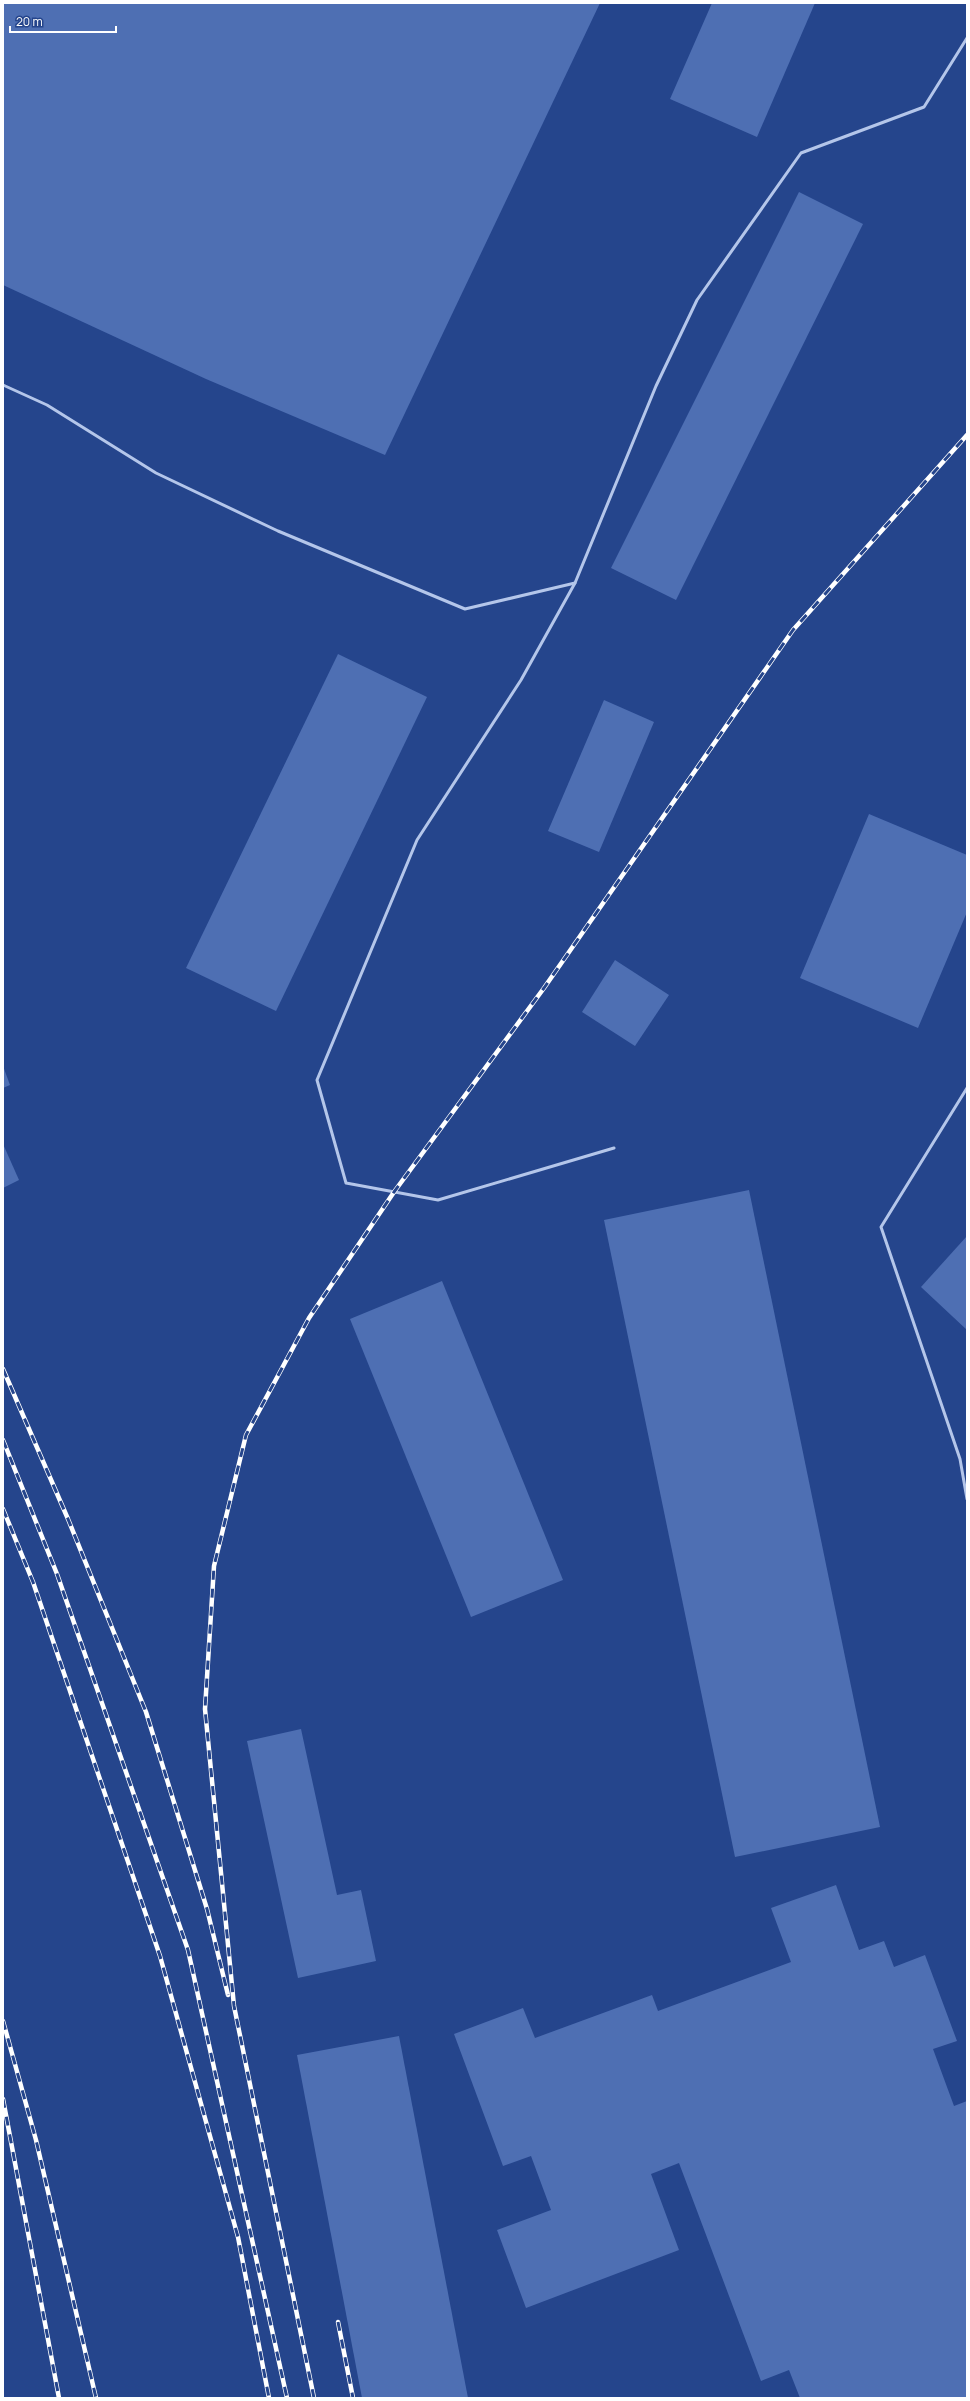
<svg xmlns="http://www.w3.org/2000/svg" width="970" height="2401" font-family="Manrope,sans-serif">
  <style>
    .building { fill: #4e6fb3 }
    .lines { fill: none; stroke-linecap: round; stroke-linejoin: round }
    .lane { stroke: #b4c6ea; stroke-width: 3 }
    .rail-casing { stroke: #fff; stroke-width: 4.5 }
    .rail { stroke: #25458c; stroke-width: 3; stroke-dasharray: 9; stroke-linecap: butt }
  </style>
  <rect width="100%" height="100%" fill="#25458c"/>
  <g class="building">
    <path d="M3,3H600L385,455L206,379L3,285Z"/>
    <path d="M712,3H815L757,137L670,99Z"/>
    <path d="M799,192L863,224L676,600L611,568Z"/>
    <path d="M338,654L427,697L276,1011L186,968Z"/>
    <path d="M604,700L654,722L599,852L548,831Z"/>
    <path d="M869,814L967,855V912L918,1028L800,978Z"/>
    <path d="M615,960L669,995L635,1046L582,1012Z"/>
    <path d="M3,1066L10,1085L3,1088Z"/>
    <path d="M3,1144L19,1180L3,1188Z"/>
    <path d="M749,1190L880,1827L735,1857L604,1220Z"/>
    <path d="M967,1236V1330L921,1287Z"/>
    <path d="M442,1281L563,1580L471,1617L350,1319Z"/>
    <path d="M301,1729L337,1895L361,1890L376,1961L298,1978L247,1741Z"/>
    <path d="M836,1885L859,1950L884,1941L894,1967L925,1955L957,2041L933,2049L954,2106L967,2101V2398H800L789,2370L761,2381L679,2163L651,2174L679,2250L526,2308L497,2230L551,2210L531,2156L503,2166L454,2034L523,2008L535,2038L652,1995L658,2011L791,1962L771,1908Z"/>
    <path d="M399,2036L468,2398H362L297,2055Z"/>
  </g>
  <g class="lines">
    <g class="lane">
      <path d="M3,385L47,405L156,473L278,531L465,609L575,583L656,386L697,300L801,153L924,107L967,38"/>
      <path d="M575,583L521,680L417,840L317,1080L346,1183L438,1200L614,1148"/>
      <path d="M967,1088L881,1227L960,1459L967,1499"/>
    </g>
    <defs>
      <g id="rail">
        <path d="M3,1369L68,1519L146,1712L207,1909L228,1995"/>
        <path d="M3,1440L57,1574L188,1950L287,2398"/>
        <path d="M3,1509L33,1582L160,1956L238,2237L269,2398"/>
        <path d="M3,2021L36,2140L96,2398"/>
        <path d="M3,2099L59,2398"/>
        <path d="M338,2322L353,2398"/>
        <path d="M314,2398L234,2006L205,1709L214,1566L246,1435L309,1318L394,1192L544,988L793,630L967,435"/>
      </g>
    </defs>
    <use href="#rail" class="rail-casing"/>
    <use href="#rail" class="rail"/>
  </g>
  <rect width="970" height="2401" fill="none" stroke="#ffffff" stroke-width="8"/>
  <path d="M10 26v6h106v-6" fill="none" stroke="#ffffff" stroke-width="2"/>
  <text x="16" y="26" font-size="12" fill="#ffffff" stroke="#25458c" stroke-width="3" paint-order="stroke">20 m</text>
</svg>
